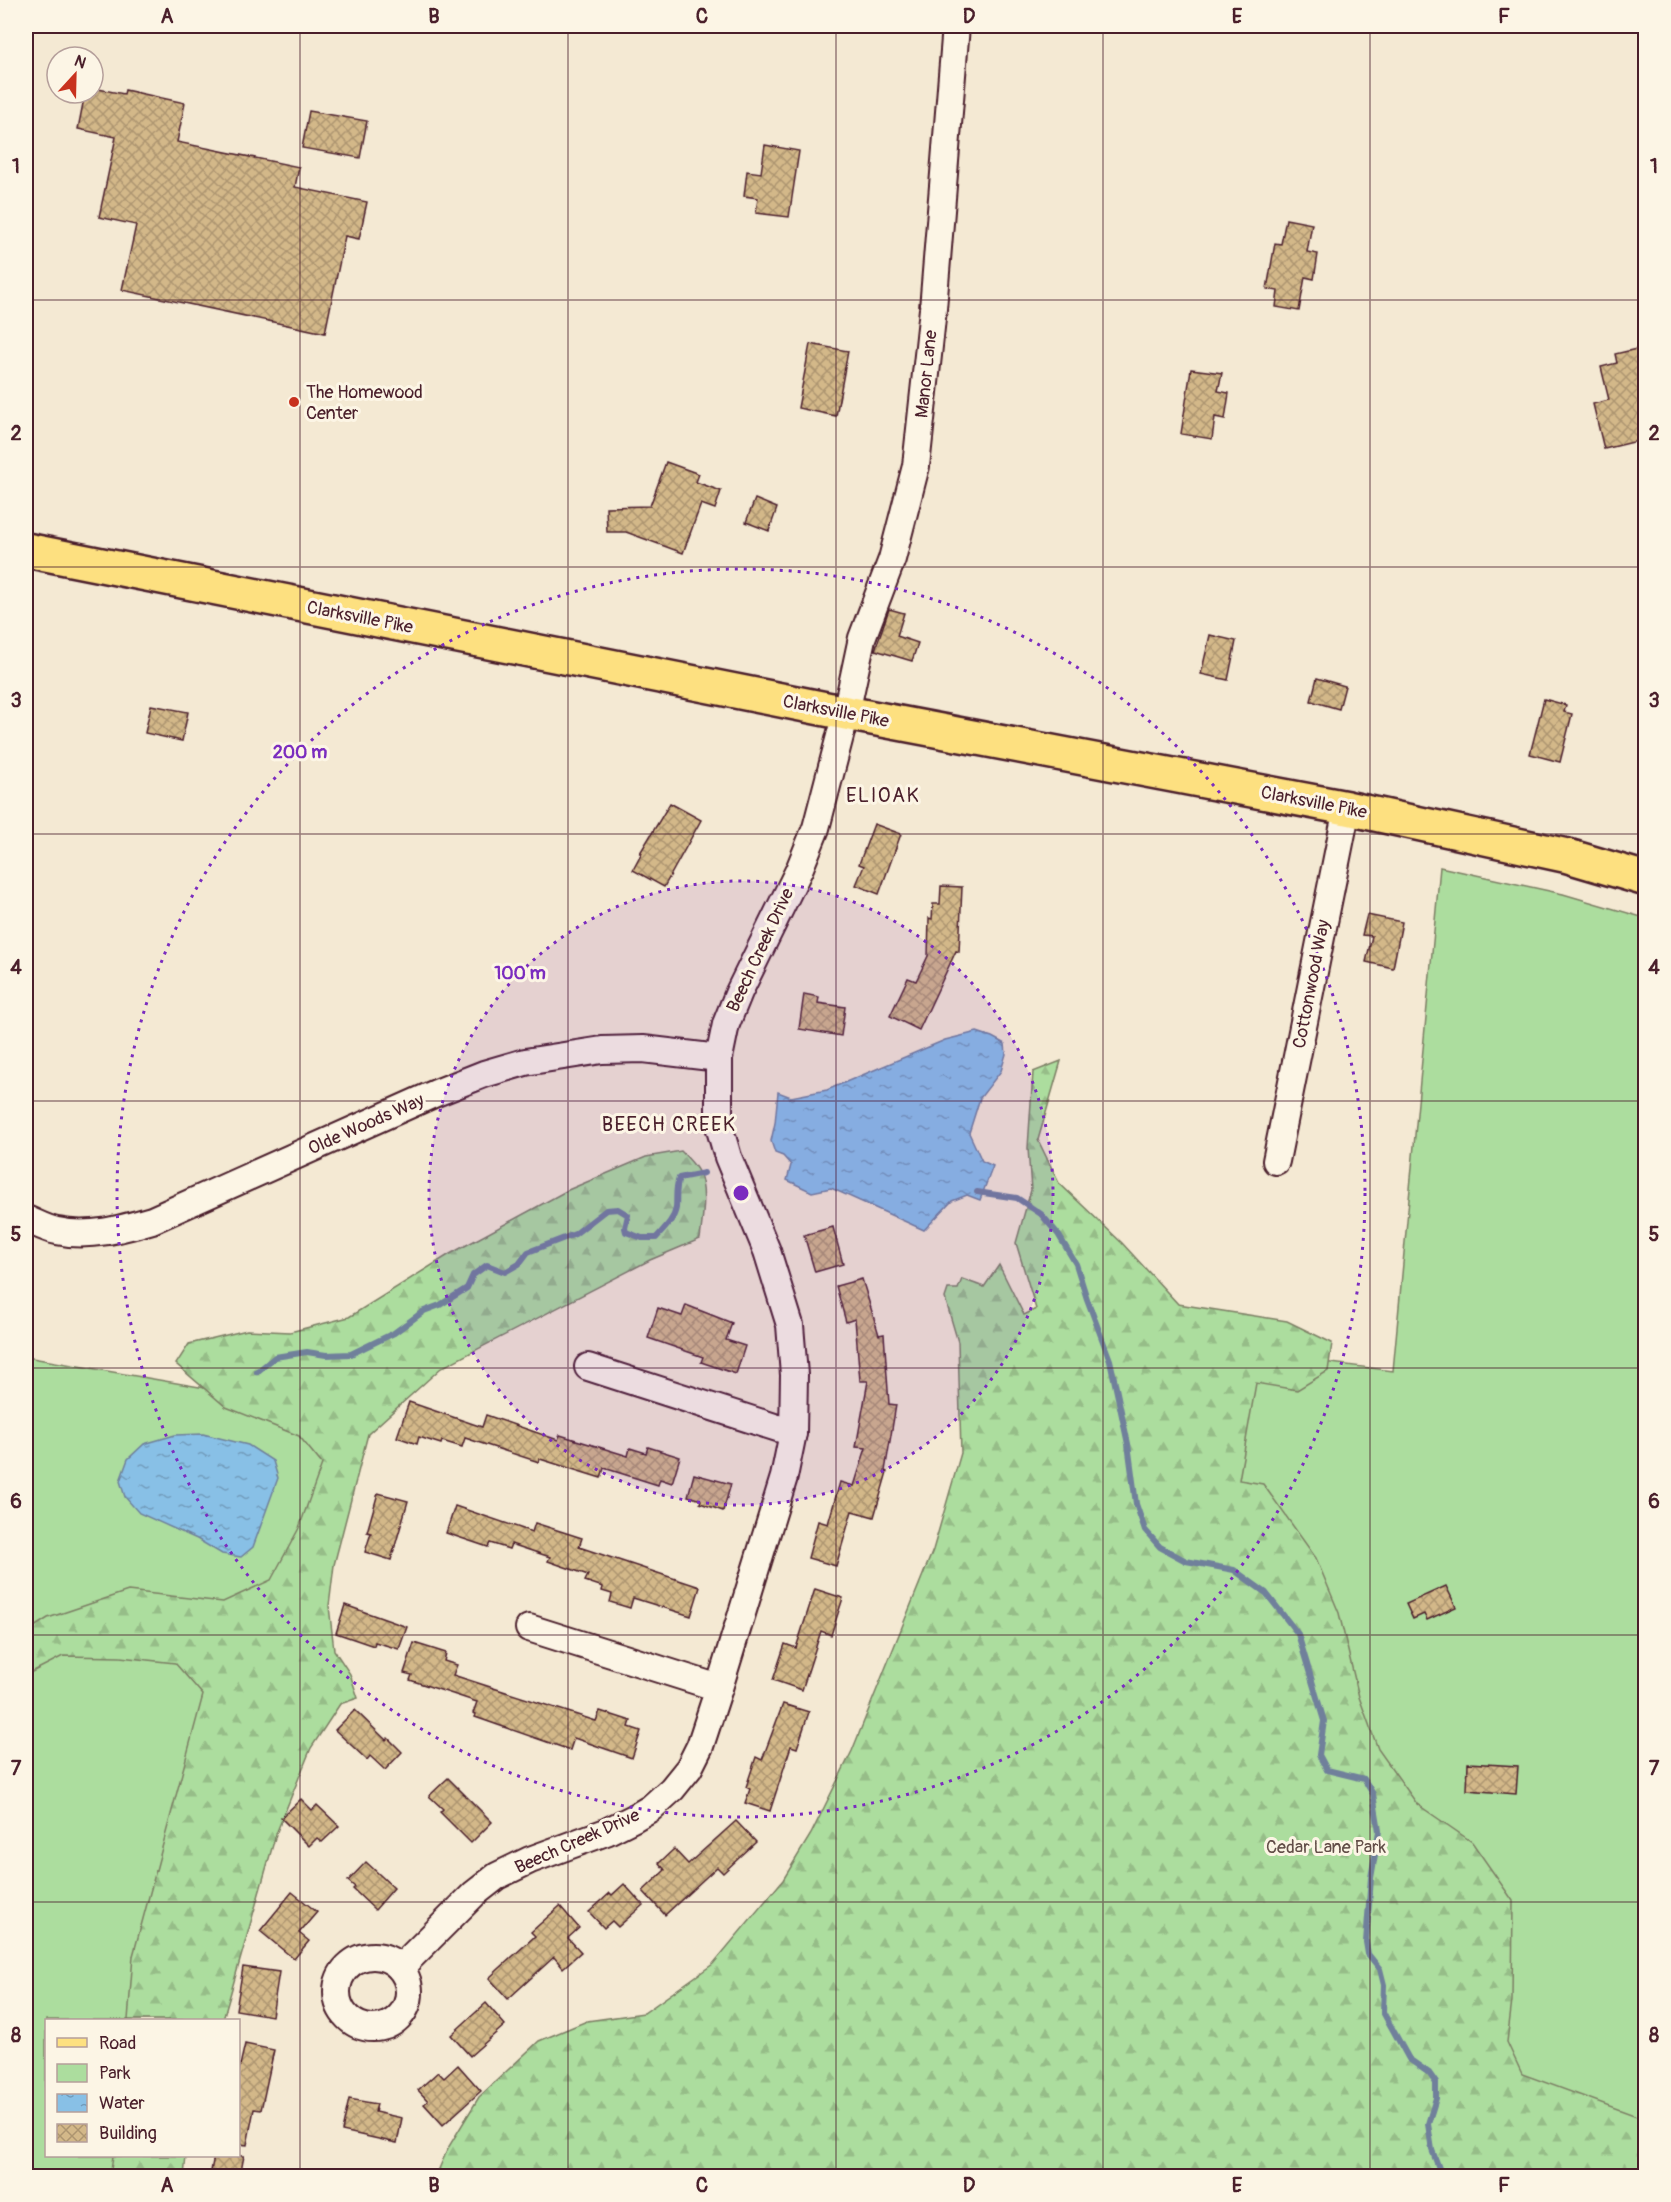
<svg xmlns="http://www.w3.org/2000/svg" width="1671" height="2202" font-family="Pangolin,sans-serif">
  <style>
    .green { fill: #acdd9e; stroke: #7b7e64; stroke-width: 1.5 }
    .forest { fill: url(#forest-firs); stroke: #7b7e64; stroke-width: 1.5 }
    .water { fill: url(#water-ripples); stroke: #6f809b; stroke-width: 1.5 }
    .lines { fill: none; stroke-linecap: round; stroke-linejoin: round }
    .stream { stroke: #6f809b; stroke-width: 6 }
    .building { fill: url(#building-cross-hatch); stroke: #4a1f2b; stroke-width: 1.5 }
    .minor-casing { stroke: #4a1f2b; stroke-width: 30 }
    .major-casing { stroke: #4a1f2b; stroke-width: 38 }
    .minor { stroke: #fcf5e5; stroke-width: 26 }
    .major { stroke: #fde080; stroke-width: 33 }
    .grid { fill: none; stroke: #4a1f2b; stroke-width: 1.5; stroke-opacity: 0.55 }
    .ring { fill: none; stroke: #7b2cbf; stroke-width: 3; stroke-dasharray: 3 6 }
    .poi-dot { fill: #c8321e; stroke: #fcf5e5; stroke-width: 2 }
    .labels { text-anchor: middle; stroke-width: 6; stroke-linejoin: round; paint-order: stroke }
    .street-label { font-size: 18px; fill: #4a1f2b; stroke: #fcf5e5 }
    .poi-label { font-size: 18px; fill: #4a1f2b; stroke: #fcf5e5; text-anchor: start }
    .park-label { font-size: 18px; fill: #624e48; stroke: #fcf5e5 }
    .neighbourhood-label { font-size: 20px; letter-spacing: 1.5px; fill: #4a1f2b; stroke: #fcf5e5 }
    .centre { fill: #7b2cbf; stroke: #fcf5e5; stroke-width: 3 }
    .ring-label { font-size: 18px; text-anchor: middle; font-weight: bold; fill: #7b2cbf; stroke: #fcf5e5; stroke-width: 6; stroke-linejoin: round; paint-order: stroke }
    .neatline { fill: none; stroke: #4a1f2b; stroke-width: 2 }
    .grid-label { font-size: 20px; text-anchor: middle; font-weight: bold; fill: #4a1f2b }
  </style>
  <defs>
    <pattern id="forest-firs" width="22" height="20" patternUnits="userSpaceOnUse" patternTransform="scale(1.5)"><rect width="22" height="20" fill="#acdd9e"/><path d="M5 1l3.5 6h-7zM16 11l3.5 6h-7z" fill="#96bd88"/></pattern>
    <pattern id="water-ripples" width="26" height="14" patternUnits="userSpaceOnUse" patternTransform="scale(1.5)"><rect width="26" height="14" fill="#88c0e6"/><path d="M2 4q2-2 4 0t4 0M15 11q2-2 4 0t4 0" fill="none" stroke="#719bbb"/></pattern>
    <pattern id="building-cross-hatch" width="8" height="8" patternUnits="userSpaceOnUse" patternTransform="scale(1.5)"><rect width="8" height="8" fill="#d3b889"/><path d="M0 0l8 8M0 8l8-8" fill="none" stroke="#ad9570"/></pattern>
  </defs>
  <rect width="100%" height="100%" fill="#f4e9d3"/>
  <filter id="ink" filterUnits="userSpaceOnUse"><feTurbulence type="fractalNoise" baseFrequency=".0167" numOctaves="2"/><feDisplacementMap in="SourceGraphic" scale="12" xChannelSelector="R" yChannelSelector="G"/><feConvolveMatrix kernelMatrix="1 2 1 2 8 2 1 2 1" color-interpolation-filters="sRGB"/></filter>
  <g filter="url(#ink)">
    <g class="green">
      <path d="M1440,867L1563,894L1645,918V2176H490L800,1909L1020,1323L1393,1371Z"/>
      <path d="M26,1357L355,1414L185,2020H46V2156H148L142,2176H26Z"/>
    </g>
    <g class="forest">
      <path d="M1061,1061L1038,1140L1059,1183L1122,1243L1178,1304L1287,1321L1332,1343L1328,1371L1297,1390L1256,1383L1239,1480L1263,1484L1316,1558L1339,1613L1359,1697L1378,1749L1417,1804L1472,1842L1513,1901L1512,2001L1507,2042L1522,2074L1645,2119V2176H436L448,2148L479,2097L539,2041L587,2021L644,2013L713,1964L783,1880L811,1834L852,1751L933,1550L961,1453L958,1342L945,1298L948,1289H958L962,1279L984,1287L999,1265L1024,1315L1036,1309L1016,1243L1031,1190L1028,1148L1033,1072Z"/>
      <path d="M681,1151C689,1159 700,1170 702,1182C706,1200 702,1221 700,1239L650,1260L441,1368L368,1434L334,1565L329,1606L334,1650L350,1674L358,1698L340,1704L311,1748L276,1834L223,2020H128L133,1956L203,1695L175,1663L120,1657L63,1656L26,1675V1632L48,1618L128,1591L223,1602L271,1580L299,1528L322,1464L299,1436L226,1407L176,1364L189,1344L247,1330L290,1332L349,1317L450,1254L568,1190L646,1157Z"/>
      <path d="M113,2156H186L184,2176H110Z"/>
    </g>
    <g class="water">
      <path d="M977,1032L992,1037L1005,1044L1006,1054L1001,1071L980,1098L969,1133L982,1161L993,1166L980,1200L967,1195L952,1201L924,1230L831,1188L812,1192L787,1180L791,1165L783,1156L775,1153L771,1141L775,1123L778,1092L791,1097L827,1090L945,1040Z"/>
      <path d="M203,1434L248,1445L273,1461L278,1478L253,1547L241,1557L222,1554L197,1539L139,1513L125,1497L120,1481L128,1459L144,1444L175,1435Z"/>
    </g>
    <g class="lines">
      <g class="stream">
        <path d="M977,1192L1017,1198L1041,1214L1058,1234L1076,1264L1087,1299L1110,1360L1128,1444L1136,1504L1145,1530L1160,1547L1186,1561L1234,1570L1266,1593L1298,1634L1324,1721L1319,1755L1327,1770L1364,1779L1373,1794L1379,1831L1371,1878L1366,1942L1368,1954L1380,1969L1384,1985L1383,2012L1409,2059L1429,2073L1436,2083V2098L1428,2124L1432,2150L1442,2176"/>
        <path d="M257,1372L275,1357L307,1352L326,1355L351,1354L394,1333L424,1311L440,1305L467,1288L473,1275L487,1265L505,1272L519,1264L528,1252L575,1234L606,1210L618,1209L628,1215L625,1228L626,1232L642,1238H656C664,1229 674,1220 676,1208C677,1197 675,1189 679,1178L704,1173"/>
      </g>
    </g>
    <g class="building">
      <path d="M93,88L124,94L125,90L185,103L177,142L299,167L295,187L367,202L359,239L345,236L325,333L122,290L136,225L99,217L116,137L78,129L85,93H93Z"/>
      <path d="M309,111L367,121L360,158L302,148Z"/>
      <path d="M765,145L799,151L789,217L756,213L758,198L744,196L747,171L761,173Z"/>
      <path d="M1286,219L1312,224L1307,252L1318,254L1314,279L1305,277L1299,311L1276,307L1278,291L1267,289L1275,243L1281,244Z"/>
      <path d="M810,344L848,351L836,416L798,408Z"/>
      <path d="M1641,348L1643,355L1646,354V439L1604,449L1593,404L1609,400L1601,367L1617,363L1615,354Z"/>
      <path d="M1191,369L1222,373L1218,391L1229,393L1225,419L1215,417L1212,439L1181,434Z"/>
      <path d="M666,462L699,474L696,482L721,491L715,509L701,504L683,553L626,532H607L606,507L650,506Z"/>
      <path d="M755,499L777,508L769,531L746,522Z"/>
      <path d="M889,609L904,613L897,636L918,643L912,661L875,650Z"/>
      <path d="M1210,635L1236,641L1228,680L1201,674Z"/>
      <path d="M1317,678L1345,686L1339,709L1311,701Z"/>
      <path d="M1544,699L1566,705L1564,712L1572,714L1560,762L1530,754Z"/>
      <path d="M151,705L188,712L182,741L145,733Z"/>
      <path d="M670,803L701,820L664,887L633,870L642,853H640Z"/>
      <path d="M874,824L901,834L879,894L856,885L864,866L859,864Z"/>
      <path d="M941,886L962,887L959,952L956,951L919,1030L890,1016L908,978L916,981L928,956L929,918L932,919L933,904H940Z"/>
      <path d="M1367,915L1402,922L1393,968L1366,962L1372,936L1362,935Z"/>
      <path d="M804,994L819,997L818,1003L845,1007L841,1036L799,1029Z"/>
      <path d="M833,1227L843,1264L815,1272L804,1235Z"/>
      <path d="M862,1279L879,1335L884,1334L889,1404L896,1405L885,1471L887,1472L874,1517L852,1511L836,1566L808,1558L818,1521L828,1524L840,1482L854,1486L866,1448L856,1447L868,1381H860L855,1319L846,1322L836,1286Z"/>
      <path d="M686,1305L732,1323L726,1340L745,1346L736,1374L701,1362L703,1357L648,1338L658,1308L682,1316Z"/>
      <path d="M409,1402L482,1427L486,1415L558,1440L560,1435L628,1456L630,1448L646,1453L648,1447L680,1457L672,1483L660,1479L658,1485L604,1468L601,1478L540,1459L539,1462L465,1438L462,1447L442,1441L441,1444L419,1437L417,1444L397,1437Z"/>
      <path d="M694,1474L731,1484L723,1511L700,1503L701,1500L688,1496Z"/>
      <path d="M378,1493L408,1501L391,1560L365,1552L371,1533L367,1532Z"/>
      <path d="M455,1506L532,1532L535,1523L582,1538L579,1547L700,1587L691,1616L633,1598L630,1608L610,1602L612,1594L602,1591L603,1587L585,1581L588,1575L548,1561L550,1557L511,1544L509,1549L490,1543L488,1547L446,1533Z"/>
      <path d="M1446,1586L1456,1607L1427,1620L1424,1614L1413,1619L1406,1604Z"/>
      <path d="M815,1589L843,1598L831,1635L821,1631L802,1690L773,1680L785,1644L796,1648Z"/>
      <path d="M345,1605L407,1627L399,1649L375,1642L374,1646L336,1633Z"/>
      <path d="M414,1643L446,1653L444,1661L457,1665L453,1675L596,1721L600,1711L631,1721L629,1727L641,1731L632,1758L574,1738L570,1750L475,1717L476,1714L473,1713L477,1702L410,1680L412,1675L404,1673Z"/>
      <path d="M783,1704L809,1712L797,1748L791,1746L770,1811L745,1803L750,1789L746,1787L756,1757L762,1760Z"/>
      <path d="M355,1710L386,1740L388,1738L402,1752L385,1770L370,1756L367,1760L335,1730Z"/>
      <path d="M1468,1763L1518,1766L1516,1794L1467,1790Z"/>
      <path d="M448,1778L492,1822L471,1843L440,1812L443,1809L429,1796Z"/>
      <path d="M301,1799L312,1810L317,1805L339,1826L322,1842L317,1838L309,1846L281,1818Z"/>
      <path d="M736,1821L756,1842L723,1873L717,1867L665,1915L643,1891L665,1870L659,1863L674,1849L688,1864Z"/>
      <path d="M366,1862L394,1888L375,1910L353,1889L355,1887L348,1881Z"/>
      <path d="M624,1884L643,1905L618,1927L612,1921L604,1928L589,1912L610,1893L612,1895Z"/>
      <path d="M292,1892L317,1912L299,1933L309,1941L294,1959L260,1931Z"/>
      <path d="M560,1906L579,1928L568,1938L581,1952L563,1968L554,1957L508,1999L489,1978L535,1936L531,1932Z"/>
      <path d="M243,1967L279,1972L272,2016L236,2010Z"/>
      <path d="M486,2003L505,2025L470,2056L451,2035Z"/>
      <path d="M245,2044L274,2050L261,2110L254,2109L247,2145L238,2144V2074Z"/>
      <path d="M458,2065L481,2091L443,2125L424,2104L428,2101L418,2090L438,2072L444,2078Z"/>
      <path d="M349,2099L377,2104L375,2112L402,2118L397,2143L342,2131Z"/>
      <path d="M214,2156H244L240,2176H214L215,2172L211,2171Z"/>
    </g>
    <g class="lines">
      <defs>
        <g id="minor">
          <path d="M1276,1161L1347,808"/>
          <path d="M26,1219C36,1223 46,1229 57,1231C89,1238 121,1229 152,1220L436,1093L484,1074L525,1062L602,1050L643,1049L719,1058"/>
          <path d="M588,1367L793,1433"/>
          <path d="M529,1628L719,1688"/>
          <circle cx="373" cy="1992" r="36"/>
          <path d="M400,1968L474,1894L497,1876L530,1860L606,1832L634,1818L651,1808L672,1789L689,1768L700,1746L719,1688L784,1477L793,1433L794,1375L790,1325L767,1251L728,1157L719,1126V1058L726,1024L739,992L799,870L816,828L846,713L862,638L892,559L916,466L933,309L956,26"/>
        </g>
        <path id="major" d="M26,550L846,713L1347,808L1568,856L1646,879"/>
      </defs>
      <use href="#minor" class="minor-casing"/>
      <use href="#major" class="major-casing"/>
      <use href="#minor" class="minor"/>
      <use href="#major" class="major"/>
    </g>
  </g>
  <path class="grid" d="M300,26V2176M568,26V2176M836,26V2176M1103,26V2176M1370,26V2176M26,300H1646M26,567H1646M26,834H1646M26,1101H1646M26,1368H1646M26,1635H1646M26,1902H1646"/>
  <circle cx="741" cy="1193" r="312" fill="#7b2cbf" fill-opacity=".12"/>
  <g class="ring">
    <circle cx="741" cy="1193" r="312"/>
    <circle cx="741" cy="1193" r="624"/>
  </g>
  <circle class="poi-dot" cx="294" cy="402" r="6"/>
  <g class="labels">
    <g class="street-label">
      <text transform="translate(926 374) rotate(-84)" y="6">Manor Lane</text>
      <text transform="translate(360 617) rotate(11)" y="6">Clarksville Pike</text>
      <text transform="translate(836 711) rotate(11)" y="6">Clarksville Pike</text>
      <text transform="translate(1314 802) rotate(11)" y="6">Clarksville Pike</text>
      <text transform="translate(760 950) rotate(-65)" y="6">Beech Creek Drive</text>
      <text transform="translate(1311 984) rotate(-79)" y="6">Cottonwood Way</text>
      <text transform="translate(366 1124) rotate(-24)" y="6">Olde Woods Way</text>
      <text transform="translate(577 1841) rotate(-24)" y="6">Beech Creek Drive</text>
    </g>
    <g class="poi-label">
      <text x="306" y="398">The Homewood<tspan x="306" dy="21">Center</tspan></text>
    </g>
    <g class="park-label">
      <text x="1326" y="1853">Cedar Lane Park</text>
    </g>
    <g class="neighbourhood-label">
      <text x="883" y="802">ELIOAK</text>
      <text x="669" y="1131">BEECH CREEK</text>
    </g>
  </g>
  <circle cx="741" cy="1193" r="9" class="centre"/>
  <g class="ring-label">
    <text x="300" y="758">200 m</text>
    <text x="520" y="979">100 m</text>
  </g>
  <rect width="1671" height="2202" fill="none" stroke="#fcf5e5" stroke-width="66"/>
  <rect x="45" y="2019" width="195" height="138" fill="#fcf5e5" stroke="#b59f9b" stroke-width="1.5"/>
  <rect x="57" y="2038" width="30" height="9" fill="#fde080" stroke="#b59f9b" stroke-width="1.5"/>
  <text x="99" y="2049" font-size="18" fill="#4a1f2b">Road</text>
  <rect x="57" y="2064" width="30" height="18" fill="#acdd9e" stroke="#b59f9b" stroke-width="1.5"/>
  <text x="99" y="2079" font-size="18" fill="#4a1f2b">Park</text>
  <rect x="57" y="2094" width="30" height="18" fill="url(#water-ripples)" stroke="#b59f9b" stroke-width="1.5"/>
  <text x="99" y="2109" font-size="18" fill="#4a1f2b">Water</text>
  <rect x="57" y="2124" width="30" height="18" fill="url(#building-cross-hatch)" stroke="#b59f9b" stroke-width="1.5"/>
  <text x="99" y="2139" font-size="18" fill="#4a1f2b">Building</text>
  <g transform="translate(75 75) rotate(22)"><circle r="28" fill="#fcf5e5" stroke="#b59f9b" stroke-width="1.5"/>
  <path d="M0-4.5L10 22L0 15L-10 22Z" fill="#c8321e"/>
  <text y="-9" font-size="16" font-weight="bold" text-anchor="middle" fill="#4a1f2b">N</text>
  </g>
  <rect x="33" y="33" width="1605" height="2136" class="neatline"/>
  <g class="grid-label">
    <text x="167" y="23">A</text>
    <text x="434" y="23">B</text>
    <text x="702" y="23">C</text>
    <text x="969" y="23">D</text>
    <text x="1237" y="23">E</text>
    <text x="1504" y="23">F</text>
    <text x="16" y="173">1</text>
    <text x="1654" y="173">1</text>
    <text x="16" y="440">2</text>
    <text x="1654" y="440">2</text>
    <text x="16" y="707">3</text>
    <text x="1654" y="707">3</text>
    <text x="16" y="974">4</text>
    <text x="1654" y="974">4</text>
    <text x="16" y="1241">5</text>
    <text x="1654" y="1241">5</text>
    <text x="16" y="1508">6</text>
    <text x="1654" y="1508">6</text>
    <text x="16" y="1775">7</text>
    <text x="1654" y="1775">7</text>
    <text x="16" y="2042">8</text>
    <text x="1654" y="2042">8</text>
    <text x="167" y="2192">A</text>
    <text x="434" y="2192">B</text>
    <text x="702" y="2192">C</text>
    <text x="969" y="2192">D</text>
    <text x="1237" y="2192">E</text>
    <text x="1504" y="2192">F</text>
  </g>
</svg>
